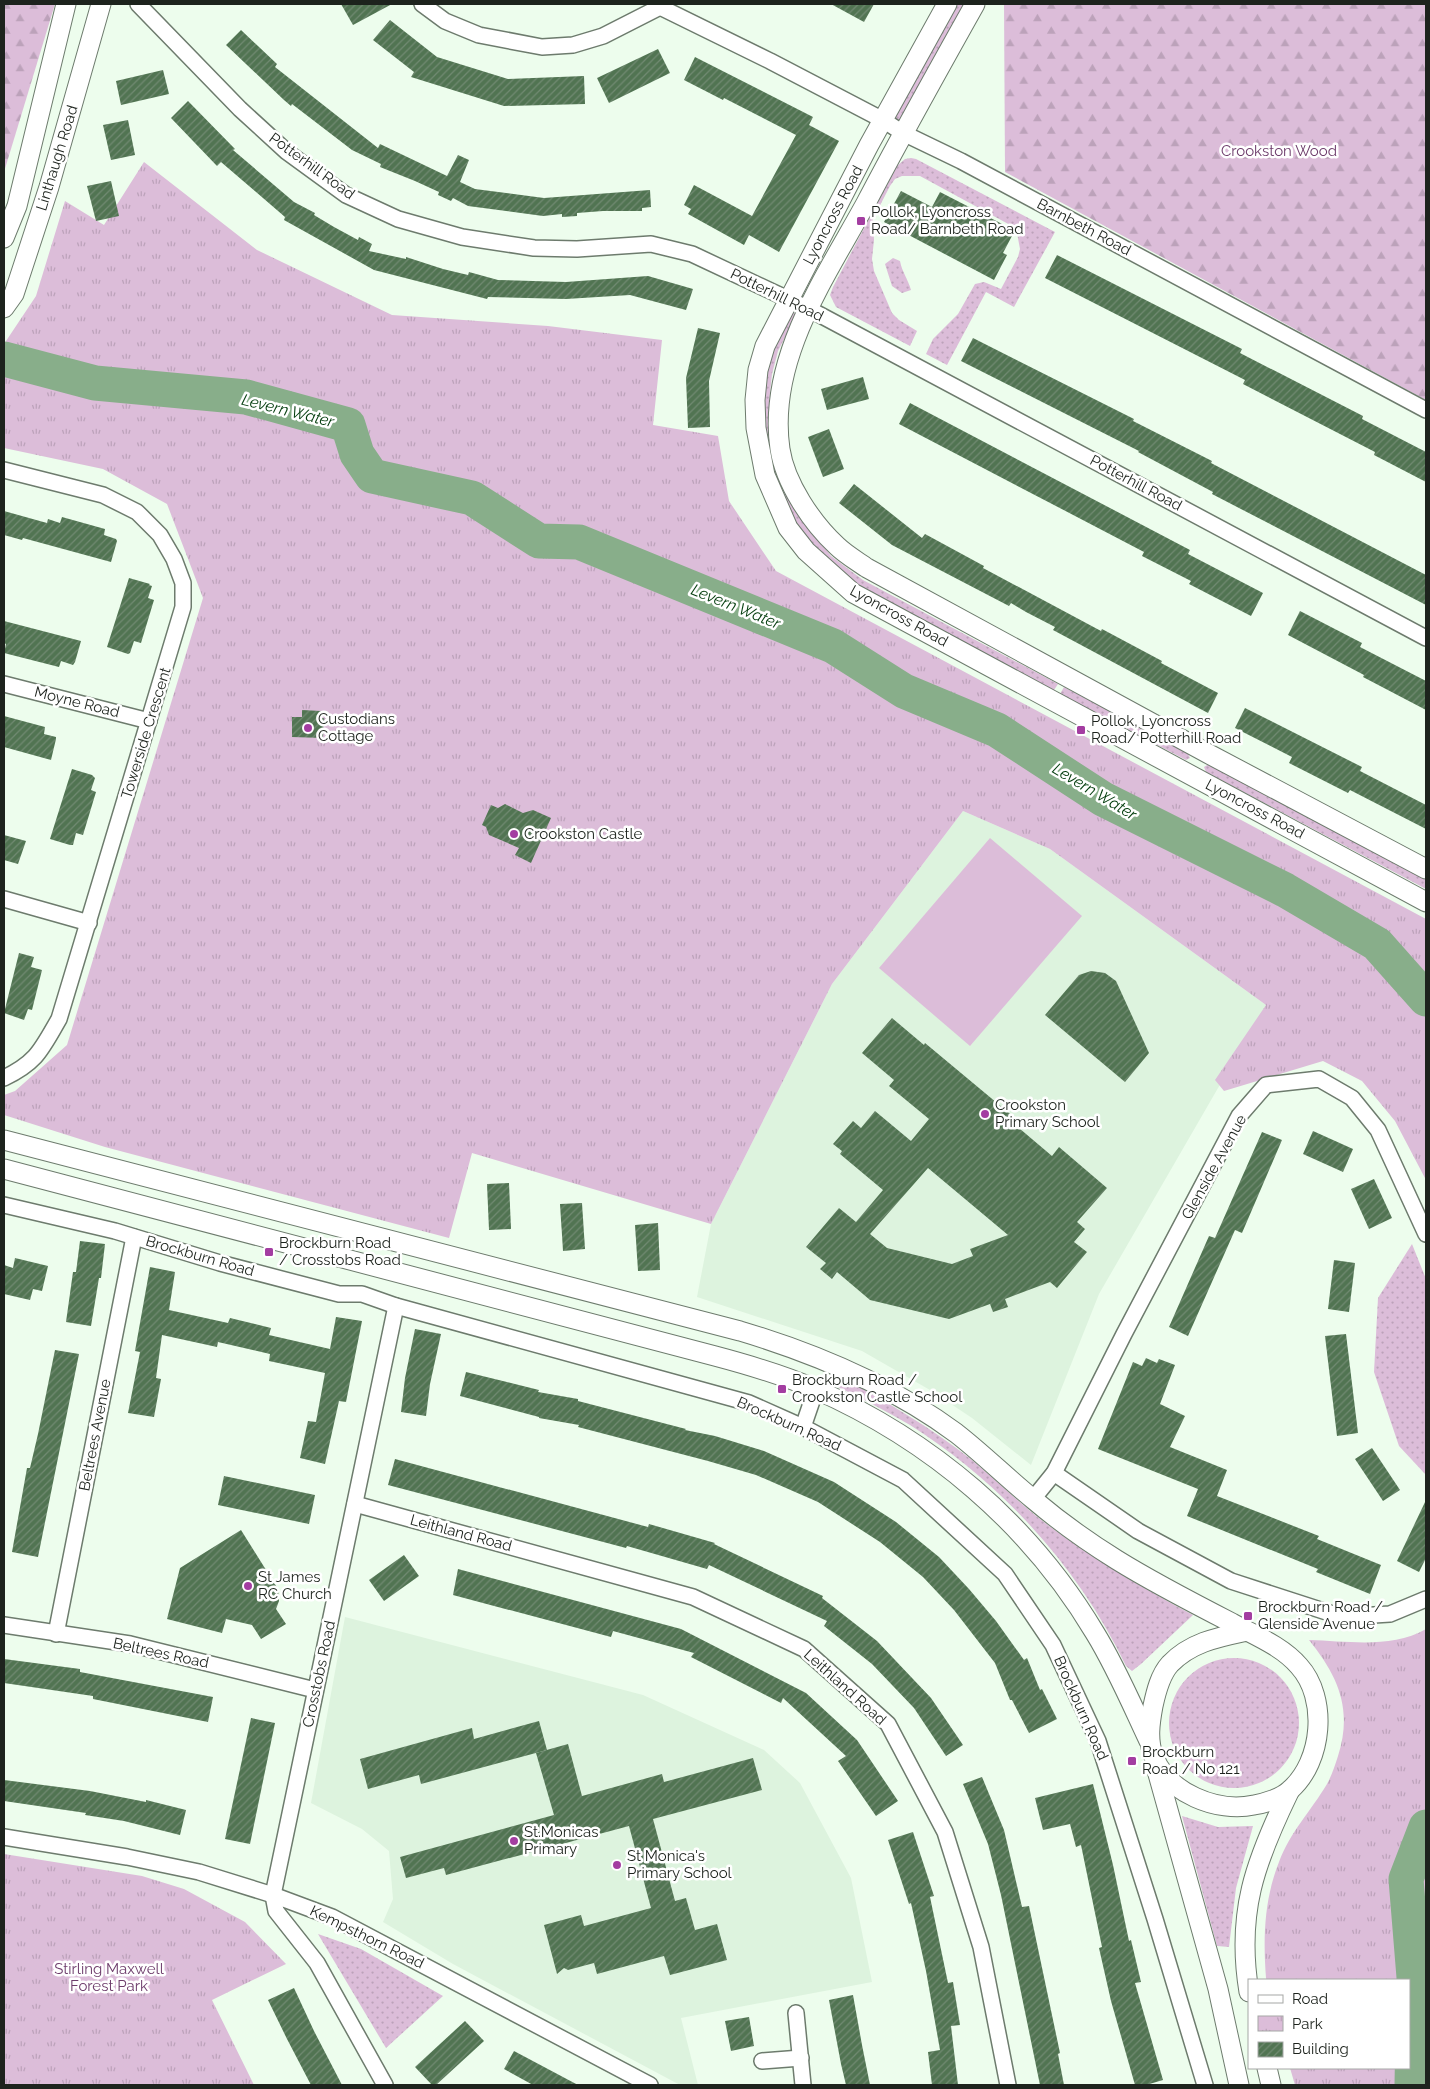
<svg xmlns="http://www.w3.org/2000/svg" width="1430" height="2089" font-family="Raleway,sans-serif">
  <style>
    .built { fill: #ddf3de }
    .grass { fill: url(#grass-dots) }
    .forest { fill: url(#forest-firs) }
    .park { fill: url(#park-tufts) }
    .pitch { fill: #dcbdd9 }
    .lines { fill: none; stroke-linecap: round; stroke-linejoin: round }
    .river { stroke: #88ae8a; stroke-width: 35 }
    .building { fill: url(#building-hatch); fill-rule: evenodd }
    .minor-casing { stroke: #6d7b6d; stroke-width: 18 }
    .tertiary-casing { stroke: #6d7b6d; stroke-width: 21 }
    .minor { stroke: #fff; stroke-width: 15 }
    .tertiary { stroke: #fff; stroke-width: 19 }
    .poi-dot { fill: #a33da1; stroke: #fff; stroke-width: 2 }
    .labels { text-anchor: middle; stroke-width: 5; stroke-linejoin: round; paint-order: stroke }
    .park-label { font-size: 15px; fill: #6d3c6b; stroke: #fff }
    .street-label { font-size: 15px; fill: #1d231d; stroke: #fff }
    .poi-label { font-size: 15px; fill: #1d231d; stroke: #fff; text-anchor: start }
    .water-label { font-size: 16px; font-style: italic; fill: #003b0b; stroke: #fff }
  </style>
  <defs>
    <pattern id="grass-dots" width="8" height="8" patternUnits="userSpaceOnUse" patternTransform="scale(1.25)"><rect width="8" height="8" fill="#dcbdd9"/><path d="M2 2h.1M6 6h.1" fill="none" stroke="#bca2ba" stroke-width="1.8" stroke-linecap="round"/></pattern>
    <pattern id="forest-firs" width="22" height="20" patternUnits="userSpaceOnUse" patternTransform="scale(1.25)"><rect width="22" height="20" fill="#dcbdd9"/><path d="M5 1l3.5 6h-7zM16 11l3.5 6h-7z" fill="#bca2ba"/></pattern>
    <pattern id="park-tufts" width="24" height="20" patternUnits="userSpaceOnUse" patternTransform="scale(1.25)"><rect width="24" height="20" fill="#dcbdd9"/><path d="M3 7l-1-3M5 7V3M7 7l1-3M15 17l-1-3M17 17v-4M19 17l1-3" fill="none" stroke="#bca2ba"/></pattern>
    <pattern id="building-hatch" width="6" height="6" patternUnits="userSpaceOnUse" patternTransform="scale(1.25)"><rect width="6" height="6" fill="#517452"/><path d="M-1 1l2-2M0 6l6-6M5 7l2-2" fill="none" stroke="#718a72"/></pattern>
  </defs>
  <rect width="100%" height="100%" fill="#edfded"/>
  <g class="built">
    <path d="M963,811L1050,849L1266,1005L1099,1294L1031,1465L972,1418L930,1390L862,1351L697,1297L711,1224L832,984Z"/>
    <path d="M345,1617L643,1695L764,1750L800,1783L851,1878L872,1982L681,2018L698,2085H680L453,1964L383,1922L393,1899L389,1851L362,1829L311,1803Z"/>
  </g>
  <g class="grass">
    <path d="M955,4H965L899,126L892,120Z"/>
    <path d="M911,158L916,159L1055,232L1014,307L986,292L947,365L926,354L933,339L958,314L975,284L984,282L1001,289L1018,257L1020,249L1017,233L1012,226L920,176H902L895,179L890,186L873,219L874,240L872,259L874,271L892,313L899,320L917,331L910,346L836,307L830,295L833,287L897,166L905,159Z"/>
    <path d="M893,258L900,261C902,272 908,279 911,290L902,293L892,286L885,264Z"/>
    <path d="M792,311L794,312L796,316L778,351L772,374L769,402V430L774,454L807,525L831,556L863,580L1058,684L1054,690L858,586L825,563L786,511L773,481L761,402L770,349Z"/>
    <path d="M1064,687L1187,752L1190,758L1186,760L1060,694Z"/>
    <path d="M1209,764L1426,879V889L1206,772L1204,767Z"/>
    <path d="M1412,1244L1426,1279V1475L1399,1446L1374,1372L1378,1298Z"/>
    <path d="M840,1377C886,1401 930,1427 972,1460C996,1480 1019,1503 1044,1522C1091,1558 1141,1587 1193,1615L1141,1664L1132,1671L1126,1666C1079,1568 1002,1483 910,1425C886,1411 861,1398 836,1386Z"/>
    <circle cx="1234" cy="1723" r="65"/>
    <path d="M1182,1816L1218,1827L1253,1826L1236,1888L1229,1947L1217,1946Z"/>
    <path d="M318,1934L361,1949L443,1996L386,2048Z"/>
  </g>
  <g class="forest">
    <path d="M4,4H55L4,172Z"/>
    <path d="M1004,4H1426V400L1005,172Z"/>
  </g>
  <g class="park">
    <path d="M144,162L257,250L392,315L548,326L662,340L653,425L718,436L729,501L776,571L1426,919V1180L1395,1121L1362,1081L1323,1061L1224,1091L1215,1080L1266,1005L1050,849L963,811L832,984L711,1224L472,1153L449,1238L105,1147L4,1115V1095L15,1091L67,1045L203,598L167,504L103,469L4,448V344L36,296L65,201L104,225Z"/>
    <path d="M1426,1629V2085H1295L1290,2068H1409V1980H1267L1266,1978C1263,1938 1264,1900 1279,1862C1290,1832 1311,1811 1327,1784C1332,1775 1335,1765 1338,1756C1353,1709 1338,1676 1309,1640C1348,1641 1391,1649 1426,1629Z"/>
    <path d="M4,1854L142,1876L184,1889L245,1922L286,1964L212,2000L254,2085H4Z"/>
  </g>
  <path class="pitch" d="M990,838L1082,916L970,1046L879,968Z"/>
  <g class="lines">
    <g class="river">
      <path d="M4,359L95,383L246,397L348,425L357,454L372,476L472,498L539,541L579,542L833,646L904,691L997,730L1103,799L1285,890L1377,944L1426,999"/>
      <path d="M1412,2085L1414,1977L1406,1879L1426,1827"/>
    </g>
  </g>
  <g class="building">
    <path d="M341,4H392L353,25Z"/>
    <path d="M831,4H874L864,22Z"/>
    <path d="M390,20L437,57L508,79L584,76L585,104L504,106L411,77L414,72L373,40Z"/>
    <path d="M241,30L277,64L275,67L378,148L380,144L447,176L458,155L469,160L460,182L475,189L544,198L650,190L651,207L642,208V211H603L577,213V216L562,217V214L543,216L468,206L453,198L451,201L438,195L439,192L415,181L380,167L381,164L352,150L292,104L291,106L284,100L226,45Z"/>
    <path d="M658,49L670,73L609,103L597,78Z"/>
    <path d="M695,57L813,117L809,125L839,141L779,252L749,235L744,245L688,214L691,209L684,205L694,185L752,216L796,135L724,98L723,100L684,80Z"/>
    <path d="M163,70L169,94L121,105L116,81Z"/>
    <path d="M188,101L235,149L233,150L294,202L315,213L314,215L334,227L358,240L359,237L372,244L369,251L406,259V257L443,269L468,275L469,272L498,280L566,282L648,276L693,289L686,310L630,295L566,299L488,297L487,299L374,270L284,220L285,217L221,162L217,166L171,118Z"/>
    <path d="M128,120L135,155L111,160L103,125Z"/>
    <path d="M111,181L119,216L96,221L87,186Z"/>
    <path d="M901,191L932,207L940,192L1008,227L1006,230L1013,234L1003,253L1007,255L994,280L884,222Z"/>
    <path d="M1057,255L1242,349L1240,353L1363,416L1362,419L1426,452V482L1374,455L1375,452L1243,384L1245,380L1045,278Z"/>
    <path d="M698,328L720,333L709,381L710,427L688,428L686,378Z"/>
    <path d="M973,338L1134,419L1133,421L1212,461L1211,463L1426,575V605L1212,494L1213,492L1138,452L1139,451L961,361Z"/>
    <path d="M863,377L869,399L827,410L821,389Z"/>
    <path d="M910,403L1190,550L1188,554L1263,593L1251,616L1189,584L1191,581L1142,556L1144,552L899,424Z"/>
    <path d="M829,429L844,469L823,477L808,437Z"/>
    <path d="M854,484L922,538L925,534L984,566L983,568L1101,631L1102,629L1162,661L1161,663L1218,693L1208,713L1053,630L1055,627L1026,612L1011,603L1009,606L892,545L839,503Z"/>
    <path d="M4,511L47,523L48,519L60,523L62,517L105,529L104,535L116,539L117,541L111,562L23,538L22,540L4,535Z"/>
    <path d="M129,578L150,584L149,585L152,586L148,598L154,600L141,643L134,641L130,653L128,654L107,647Z"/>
    <path d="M1300,611L1362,643L1360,647L1426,681V710L1363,677L1364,675L1288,635Z"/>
    <path d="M4,621L81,641L75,662L73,665L61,661L59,667L4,653L6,644L4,643Z"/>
    <path d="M1245,708L1362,767L1360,771L1426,805V829L1350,790L1348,793L1289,763L1292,757L1235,728Z"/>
    <path d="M302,710L321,711V718H324L323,738L292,737V717H302Z"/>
    <path d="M4,716L45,727L44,734L56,737V739L51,760L4,747Z"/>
    <path d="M72,769L92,775L95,778L91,790L96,792L83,835L76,833L73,845H70L50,839Z"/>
    <path d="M505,804L523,813L533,810L551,818L531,863L515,855L519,848L489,835L486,827L482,825L491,805L498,808Z"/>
    <path d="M4,835L26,841L18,864L4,860Z"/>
    <path d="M19,953L34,957L31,967L42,970L32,1010L28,1009L24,1020L4,1013Z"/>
    <path d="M1091,971L1105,973L1116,981L1149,1053L1125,1082L1045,1015L1079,975Z"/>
    <path d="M892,1018L924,1045L925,1043L1015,1118L1012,1122L1052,1156L1059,1147L1107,1188L1077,1222L1085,1229L1074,1242L1087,1252L1057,1288L1050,1282L1005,1299L1008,1307L993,1312L990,1304L949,1319L870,1300L837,1272L832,1279L820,1269L826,1263L806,1247L839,1208L856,1222L883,1190L840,1154L842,1151L833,1144L853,1121L861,1128L875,1111L911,1141L929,1119L889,1086L894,1080L862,1053ZM928,1168L1008,1235L970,1249L973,1256L952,1264L887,1248L870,1234Z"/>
    <path d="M1313,1131L1353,1149L1343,1172L1303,1154Z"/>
    <path d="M1262,1132L1282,1140L1242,1233L1235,1230L1188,1336L1169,1327L1209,1236L1215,1238Z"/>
    <path d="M1374,1179L1392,1218L1369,1229L1351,1189Z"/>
    <path d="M509,1183L511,1229L489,1230L487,1184Z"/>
    <path d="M582,1203L585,1249L563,1251L560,1204Z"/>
    <path d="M658,1223L660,1270L638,1271L635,1225Z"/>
    <path d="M80,1241L105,1244L101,1278H99L91,1326L66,1322L73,1272H76Z"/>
    <path d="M15,1258L48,1266L42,1291L33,1289L30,1300L4,1294V1265L13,1268Z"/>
    <path d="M1334,1260L1355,1263L1349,1312L1328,1309Z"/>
    <path d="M150,1267L175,1272L169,1310L228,1323L230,1318L271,1328L269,1335L330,1349L336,1317L362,1321L346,1402L339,1401L325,1464L300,1458L308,1421L316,1422L325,1373L269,1361L270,1354L218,1342L217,1347L162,1335L156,1378L161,1379L154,1417L128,1413L140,1352L135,1351Z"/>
    <path d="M415,1329L441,1334L430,1384L426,1416L401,1412L405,1378Z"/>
    <path d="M1346,1334L1358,1433L1337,1436L1325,1336Z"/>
    <path d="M55,1350L79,1354L38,1557L12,1552L27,1468H30L38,1434Z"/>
    <path d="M1146,1358L1157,1363L1159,1359L1175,1365L1160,1404L1185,1416L1170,1447L1227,1470L1217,1496L1319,1536L1317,1539L1381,1565L1370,1594L1316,1572L1318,1569L1187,1516L1198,1489L1098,1449L1133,1362L1142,1366Z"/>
    <path d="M466,1372L539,1390L538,1392L578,1399V1401L686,1429L685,1430L715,1436L764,1451L834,1482L896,1522L939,1557L969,1589L996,1621L1024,1660L1027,1658L1040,1690L1042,1689L1057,1719L1029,1733L1012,1700H1010L995,1663L954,1610L923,1577L880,1542L818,1502L756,1475L708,1461L578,1427L579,1425L539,1418V1417L460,1396Z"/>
    <path d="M1372,1448L1400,1490L1383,1501L1355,1459Z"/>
    <path d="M395,1459L648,1527L649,1524L715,1543L714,1544L823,1596L822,1598L877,1641L931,1698L963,1745L946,1756L914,1708L872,1664L824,1626L827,1621L709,1565L707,1569L627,1546L626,1548L388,1485Z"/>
    <path d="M224,1476L315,1495L309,1524L218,1505Z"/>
    <path d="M1426,1500V1558L1419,1572L1397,1561Z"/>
    <path d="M241,1530L278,1589L279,1601L276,1609L286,1624L261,1639L252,1625L226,1619L222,1633L167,1619L180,1568Z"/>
    <path d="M404,1555L419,1576L384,1601L369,1580Z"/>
    <path d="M458,1569L681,1629L806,1693L857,1740L898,1801L876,1816L838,1761L846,1756L783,1698L781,1703L691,1657L694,1653L613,1631L611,1637L453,1595Z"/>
    <path d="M4,1659L80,1669V1672L213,1697L208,1722L93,1699V1696L4,1683Z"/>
    <path d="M251,1718L275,1723L250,1844L225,1839Z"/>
    <path d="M539,1721L547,1750L421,1784L419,1775L368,1789L360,1759L472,1728L474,1739Z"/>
    <path d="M568,1744L582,1796L662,1774L664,1782L753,1758L762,1790L653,1819L675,1901L686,1898L695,1930L717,1924L727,1960L670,1975L664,1956L597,1974L594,1963L568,1970L564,1968L557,1974L544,1925L581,1915L584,1926L651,1908L629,1826L446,1875L444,1868L406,1878L400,1857L554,1815L536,1753Z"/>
    <path d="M982,1777L1004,1830L1022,1907L1029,1906L1060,2053L1058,2054L1064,2085H1040L1001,1895L988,1844L963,1784Z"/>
    <path d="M4,1780L90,1791L146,1802V1800L186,1810L180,1835L124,1821L85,1815L86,1813L4,1801Z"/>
    <path d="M1093,1784L1113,1865L1129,1941L1131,1940L1141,1982L1135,1983L1163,2080L1146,2085H1135L1111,2001L1099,1948L1102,1947L1081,1845L1076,1847L1070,1824L1043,1830L1035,1798Z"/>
    <path d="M913,1832L934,1896L930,1897L948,1983L953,1982L960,2025L951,2026L958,2085H932L928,2052L940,2050L926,1971L911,1903L909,1904L888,1840Z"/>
    <path d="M294,1988L314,2031L342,2085H311L287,2039L268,2000Z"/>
    <path d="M853,1995L862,2045L870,2085H846L841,2064L829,2000Z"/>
    <path d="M749,2017L754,2046L731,2051L725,2021Z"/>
    <path d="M465,2021L484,2041L436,2085H432L415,2067Z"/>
    <path d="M514,2051L578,2085H533L504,2069Z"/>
  </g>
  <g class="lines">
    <defs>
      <g id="minor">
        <path d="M138,4L240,109L287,152L346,195L398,219L462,237L534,248L577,249L651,244L692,254L809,309L1426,638"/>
        <path d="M422,4L445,21L479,35L542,47L573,45L603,36L660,7L662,4"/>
        <path d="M660,7L770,61L883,120L903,133L961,161L1426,410"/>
        <path d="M4,470L103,495L137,512L160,535L174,559L183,583V607L59,1019C41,1050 37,1062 4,1078"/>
        <path d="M4,684L149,721"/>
        <path d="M4,899L89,923"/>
        <path d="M4,1205L115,1231L220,1263L339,1294H362L396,1306L749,1403L803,1427L903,1480L1005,1574L1053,1645L1098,1741L1155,1919L1205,2085"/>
        <path d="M803,1427L816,1389"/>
        <path d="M1054,1473L1138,1531L1231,1581L1342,1617L1390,1614L1426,1599"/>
        <path d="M1033,1499L1054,1473L1124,1334L1239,1116L1266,1085L1319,1079L1352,1098L1378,1130L1426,1234"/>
        <path d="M355,1504L693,1597L804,1649L888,1724L945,1832L981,1947L1008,2085"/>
        <path d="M4,1625L130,1644L315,1690"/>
        <path d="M56,1634L134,1237"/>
        <path d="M4,1837L127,1857L199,1872L273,1895L332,1917L650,2085"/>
        <path d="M796,2013L803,2085"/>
        <path d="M762,2061L801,2058"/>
        <path d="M385,2085L317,1963L276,1911L273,1895L396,1306"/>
      </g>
      <g id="tertiary">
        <path d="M947,4L869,145L765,346L758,370L755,400L756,428L765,475L788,528L806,551L853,593L1426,902"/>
        <path d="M975,4C938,70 901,136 866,203C825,278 767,360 780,449C785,483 812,523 837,546C845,554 857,561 867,568L1207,753L1426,869"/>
        <path d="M4,238L17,206L66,4"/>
        <path d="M4,308L14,294L49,187L101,4"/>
        <path d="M4,1140L740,1331C817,1354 891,1385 956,1433C983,1454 1007,1478 1034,1500C1060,1522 1088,1542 1117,1560C1154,1583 1193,1603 1232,1623C1254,1635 1282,1646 1299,1666C1328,1698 1323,1761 1290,1790C1282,1798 1265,1803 1254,1805C1217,1813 1168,1793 1154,1757C1147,1741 1150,1722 1153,1706C1156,1692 1160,1675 1170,1664C1191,1642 1219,1637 1247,1631"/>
        <path d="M4,1169L715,1356C749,1365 783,1375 815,1389C931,1440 1030,1524 1095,1633C1116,1667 1132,1705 1149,1741"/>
        <path d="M1156,1767L1218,1989L1239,2085"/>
        <path d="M1249,1992C1236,1913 1255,1862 1289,1792"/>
        <path d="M1267,2068L1271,2085"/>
      </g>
    </defs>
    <use href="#minor" class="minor-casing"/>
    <use href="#tertiary" class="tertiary-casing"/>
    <use href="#minor" class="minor"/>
    <use href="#tertiary" class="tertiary"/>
  </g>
  <g class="poi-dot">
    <rect x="856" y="216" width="10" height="10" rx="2.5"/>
    <circle cx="308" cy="728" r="5"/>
    <rect x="1076" y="725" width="10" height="10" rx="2.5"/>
    <circle cx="514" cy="834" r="5"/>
    <circle cx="985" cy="1114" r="5"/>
    <rect x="264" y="1247" width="10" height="10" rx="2.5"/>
    <rect x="777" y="1384" width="10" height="10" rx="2.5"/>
    <circle cx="248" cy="1586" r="5"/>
    <rect x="1243" y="1611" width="10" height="10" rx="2.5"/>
    <rect x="1127" y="1756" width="10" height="10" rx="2.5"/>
    <circle cx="514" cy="1841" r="5"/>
    <circle cx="617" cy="1865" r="5"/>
  </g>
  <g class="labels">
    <g class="park-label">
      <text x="1279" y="156">Crookston Wood</text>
      <text x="109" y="1974">Stirling Maxwell<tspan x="109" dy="17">Forest Park</tspan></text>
    </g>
    <g class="street-label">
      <text transform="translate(57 158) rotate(-73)" y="5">Linthaugh Road</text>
      <text transform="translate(312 166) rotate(36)" y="5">Potterhill Road</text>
      <text transform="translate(833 215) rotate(-62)" y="5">Lyoncross Road</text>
      <text transform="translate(1084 227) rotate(28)" y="5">Barnbeth Road</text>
      <text transform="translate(777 295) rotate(26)" y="5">Potterhill Road</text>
      <text transform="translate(1136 483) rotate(28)" y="5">Potterhill Road</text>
      <text transform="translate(899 616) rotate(29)" y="5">Lyoncross Road</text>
      <text transform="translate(77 702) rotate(14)" y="5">Moyne Road</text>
      <text transform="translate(146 733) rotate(-73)" y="5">Towerside Crescent</text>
      <text transform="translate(1255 809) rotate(28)" y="5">Lyoncross Road</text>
      <text transform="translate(1214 1167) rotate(-61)" y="5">Glenside Avenue</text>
      <text transform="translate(200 1256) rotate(16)" y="5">Brockburn Road</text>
      <text transform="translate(789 1424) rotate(24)" y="5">Brockburn Road</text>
      <text transform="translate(95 1435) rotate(-79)" y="5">Beltrees Avenue</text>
      <text transform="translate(461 1533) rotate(15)" y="5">Leithland Road</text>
      <text transform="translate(161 1653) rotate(12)" y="5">Beltrees Road</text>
      <text transform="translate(319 1674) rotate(-78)" y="5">Crosstobs Road</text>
      <text transform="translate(845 1687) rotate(42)" y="5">Leithland Road</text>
      <text transform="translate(1081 1708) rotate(66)" y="5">Brockburn Road</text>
      <text transform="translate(367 1937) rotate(26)" y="5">Kempsthorn Road</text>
    </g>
    <g class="poi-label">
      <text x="871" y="217">Pollok, Lyoncross<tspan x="871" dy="17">Road/ Barnbeth Road</tspan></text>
      <text x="318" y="724">Custodians<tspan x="318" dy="17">Cottage</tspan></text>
      <text x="1091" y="726">Pollok, Lyoncross<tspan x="1091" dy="17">Road/ Potterhill Road</tspan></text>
      <text x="524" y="839">Crookston Castle</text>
      <text x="995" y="1110">Crookston<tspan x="995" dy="17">Primary School</tspan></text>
      <text x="279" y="1248">Brockburn Road<tspan x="279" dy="17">/ Crosstobs Road</tspan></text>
      <text x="792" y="1385">Brockburn Road /<tspan x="792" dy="17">Crookston Castle School</tspan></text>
      <text x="258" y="1582">St James<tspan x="258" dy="17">RC Church</tspan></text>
      <text x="1258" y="1612">Brockburn Road /<tspan x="1258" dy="17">Glenside Avenue</tspan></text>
      <text x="1142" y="1757">Brockburn<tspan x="1142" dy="17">Road / No 121</tspan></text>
      <text x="524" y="1837">St.Monicas<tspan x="524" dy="17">Primary</tspan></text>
      <text x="627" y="1861">St Monica's<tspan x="627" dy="17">Primary School</tspan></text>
    </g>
    <g class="water-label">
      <text transform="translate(288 410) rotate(14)" y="6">Levern Water</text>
      <text transform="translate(736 606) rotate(22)" y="6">Levern Water</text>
      <text transform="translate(1095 791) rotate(31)" y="6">Levern Water</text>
    </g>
  </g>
  <rect width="1430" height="2089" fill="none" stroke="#1d231d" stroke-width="10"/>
  <rect x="1248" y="1979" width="162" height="90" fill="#ffffff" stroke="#a5a7a5"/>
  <rect x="1258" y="1995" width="25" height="8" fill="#ffffff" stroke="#a5a7a5"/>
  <text x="1292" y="2004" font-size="15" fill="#1d231d">Road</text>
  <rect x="1258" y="2016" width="25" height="15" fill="url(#park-tufts)" stroke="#a5a7a5"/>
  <text x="1292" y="2029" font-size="15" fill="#1d231d">Park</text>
  <rect x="1258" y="2042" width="25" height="15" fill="url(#building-hatch)" stroke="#a5a7a5"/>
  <text x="1292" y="2054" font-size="15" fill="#1d231d">Building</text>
</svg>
